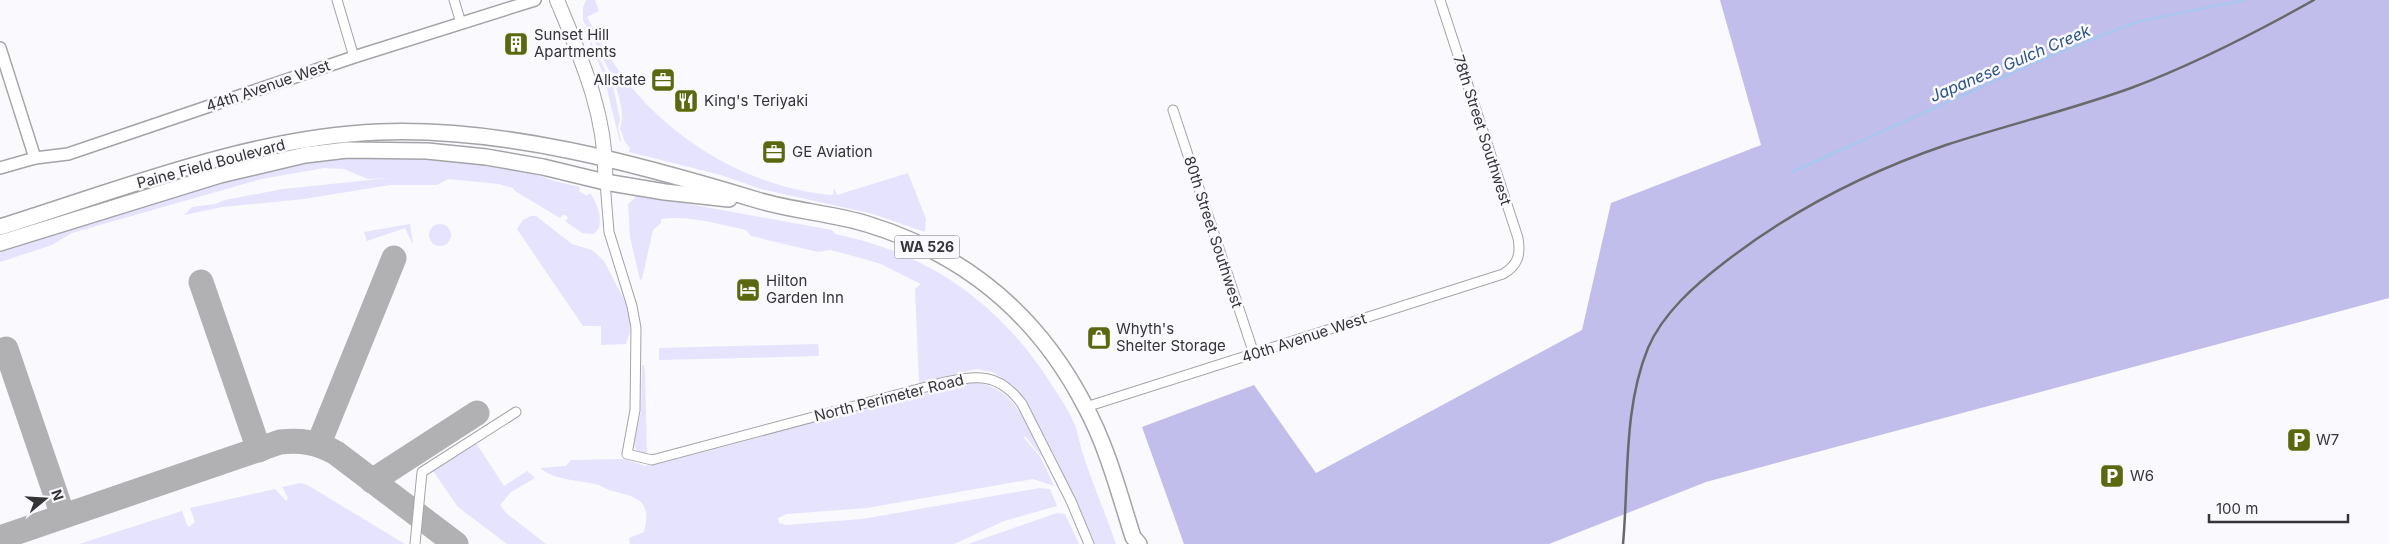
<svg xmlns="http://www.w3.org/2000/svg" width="2389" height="544" font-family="Inter,sans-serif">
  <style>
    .green { fill: #e5e3fe }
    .forest { fill: #c2beec }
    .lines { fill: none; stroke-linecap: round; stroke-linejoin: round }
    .stream { stroke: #a9c6ee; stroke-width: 2.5 }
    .taxiway { stroke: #b1b1b4; stroke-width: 25 }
    .street-casing { stroke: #a4a4a8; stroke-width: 11 }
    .secondary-casing { stroke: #a4a4a8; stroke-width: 14 }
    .primary-casing { stroke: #a4a4a8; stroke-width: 16 }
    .highway-casing { stroke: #a4a4a8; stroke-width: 18 }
    .street { stroke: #fff; stroke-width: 9 }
    .secondary { stroke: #fff; stroke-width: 11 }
    .primary { stroke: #fff; stroke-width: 14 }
    .highway { stroke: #fff; stroke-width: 15 }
    .rail { stroke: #69696b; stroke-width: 2.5 }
    .labels { text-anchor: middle; stroke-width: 5; stroke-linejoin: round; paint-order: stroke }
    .shield { fill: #f9f9fe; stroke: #707073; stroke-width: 1 }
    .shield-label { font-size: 14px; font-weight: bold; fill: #353537 }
    .poi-label { font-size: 15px; fill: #353537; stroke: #f9f9fe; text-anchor: start }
    .street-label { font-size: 15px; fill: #353537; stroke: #f9f9fe }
    .water-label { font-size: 16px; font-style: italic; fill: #2d5386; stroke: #f9f9fe }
  </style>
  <rect width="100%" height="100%" fill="#f9f9fe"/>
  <g class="green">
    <path d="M586,0H595L599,11L587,17C600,42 614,66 632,88C681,147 757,189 833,195L834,188L837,195L908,173L926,219L925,232L873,214L761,189L721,175L629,152L630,148L625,142L620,128C631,101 595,44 583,20V8Z"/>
    <path d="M581,22L613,86L620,120L618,127L621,141L620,142L603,73Z"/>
    <path d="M361,156H406L483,163L530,172L554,181L580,187L579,191L587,196L590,193C597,203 602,216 599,228L594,234L582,233L565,221L568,218L566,215H563L560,218L515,191L513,188L499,184L448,179L437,185H390L304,199L222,207L184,215L192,207L215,204L225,200L283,189L389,178L368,179L344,169L324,168L261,179L72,233L52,245L0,262V251C116,213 240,167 361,156Z"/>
    <path d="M634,194L832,230L835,234C928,253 998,302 1050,382C1058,395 1074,417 1077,432C1084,464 1104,509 1116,544H1093L1057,461L1025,400L1013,385L992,372L976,369L919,383L915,289L921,284L881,264L857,257L830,250L818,252L751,236L746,230C717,224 690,215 661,219V223L653,230L642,279L640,280L630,237L628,204L635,198Z"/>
    <path d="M531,216H536L572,244L592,250L604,261L630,311V332L626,344L601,345V326H583L517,229L523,220Z"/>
    <circle cx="440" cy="235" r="11"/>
    <path d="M410,224L413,245L405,228L367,241L364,232Z"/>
    <path d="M818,344L819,356L659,360V348Z"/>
    <path d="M642,365H644L645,372L647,455L637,451L634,443L641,412Z"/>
    <path d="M968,382C1015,384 1024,421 1042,457L1025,436L1024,438L1041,458L1054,486L1033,479L867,508L787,514L778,518L779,523L786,525L862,519L1040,488L1050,489L1057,506L1004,521L954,544H630L629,538L644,532C653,498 635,497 609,490C604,488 600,485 595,484C577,480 554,480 540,468L566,466L571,460L624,459L645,466L659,464L877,406L883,407L886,404Z"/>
    <path d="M476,443L504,486L527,471L535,478L511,492L500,505L506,513L546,544H507L458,507L433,471Z"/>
    <path d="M301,483L309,486L405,544H79L182,511L187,525L189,527L195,522L190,508L275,489L286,501L288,498L282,487Z"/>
    <path d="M1057,513L1065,514L1079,544H968Z"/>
  </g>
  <path class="forest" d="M1720,0H2389V298L1706,482L1549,544H1184L1142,427L1254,385L1316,473L1582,330L1611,203L1761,145Z"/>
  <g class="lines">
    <path class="stream" d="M1792,172L2059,52L2140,21L2245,0"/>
    <g class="taxiway">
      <path d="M201,282L259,450"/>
      <path d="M6,349L63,516"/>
      <path d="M319,443L394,258"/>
      <path d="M372,481L477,413"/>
      <path d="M0,538L280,442C301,440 317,442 336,453L456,544"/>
    </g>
    <defs>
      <g id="street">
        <path d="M337,0L354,57"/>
        <path d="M454,0L461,23"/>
        <path d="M1173,110L1254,354"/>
        <path d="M605,182L609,232L632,306L636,328L635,410L627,454L652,460L941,383C976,375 999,372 1022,404L1071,501L1089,544"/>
        <path d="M1086,407L1503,274C1518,265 1521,255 1518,238L1440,0"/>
        <path d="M415,544L422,472L516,412"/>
      </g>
      <g id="secondary">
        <path d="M0,48L35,158"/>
        <path d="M0,168L35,158L68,154L354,57L535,0"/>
      </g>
      <path id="primary" d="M557,0C581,58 608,118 605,182"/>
      <g id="highway">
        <path d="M0,227C121,189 252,137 379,132C504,127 638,164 757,200C793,211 831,213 867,224C965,254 1038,315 1085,406C1107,446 1119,493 1133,537L1139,544"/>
        <path d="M0,243L220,175L305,155L347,150L427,151L486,157L543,167L605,182L665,192L729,199"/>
      </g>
    </defs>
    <use href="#street" class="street-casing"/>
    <use href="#secondary" class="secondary-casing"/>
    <use href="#primary" class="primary-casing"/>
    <use href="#highway" class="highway-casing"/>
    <use href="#street" class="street"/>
    <use href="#secondary" class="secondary"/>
    <use href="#primary" class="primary"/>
    <use href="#highway" class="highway"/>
    <path class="rail" d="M1623,544C1629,479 1623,409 1648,348C1663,313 1695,285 1725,262C1791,211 1867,172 1946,145C2007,125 2070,110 2131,88C2195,64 2255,33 2314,0"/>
  </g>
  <defs>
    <symbol id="building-square" viewBox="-11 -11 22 22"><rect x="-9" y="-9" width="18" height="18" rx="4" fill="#5b6810" stroke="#f9f9fe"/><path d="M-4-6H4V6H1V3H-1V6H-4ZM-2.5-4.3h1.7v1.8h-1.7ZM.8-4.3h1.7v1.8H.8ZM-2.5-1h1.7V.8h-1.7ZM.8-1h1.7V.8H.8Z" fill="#fff"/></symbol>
    <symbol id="office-square" viewBox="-11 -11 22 22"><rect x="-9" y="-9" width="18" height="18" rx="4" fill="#5b6810" stroke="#f9f9fe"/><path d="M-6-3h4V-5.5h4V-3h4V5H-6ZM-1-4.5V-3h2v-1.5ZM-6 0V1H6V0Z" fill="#fff"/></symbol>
    <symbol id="restaurant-square" viewBox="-11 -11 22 22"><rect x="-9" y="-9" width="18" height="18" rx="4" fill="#5b6810" stroke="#f9f9fe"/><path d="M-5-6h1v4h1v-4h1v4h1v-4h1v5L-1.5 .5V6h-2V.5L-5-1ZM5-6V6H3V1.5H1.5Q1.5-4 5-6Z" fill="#fff"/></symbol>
    <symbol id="hotel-square" viewBox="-11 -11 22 22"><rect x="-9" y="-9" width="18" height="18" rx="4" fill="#5b6810" stroke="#f9f9fe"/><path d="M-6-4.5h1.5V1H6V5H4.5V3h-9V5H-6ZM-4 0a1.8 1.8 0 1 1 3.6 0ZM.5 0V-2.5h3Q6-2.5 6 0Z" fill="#fff"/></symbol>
    <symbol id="shop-square" viewBox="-11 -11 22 22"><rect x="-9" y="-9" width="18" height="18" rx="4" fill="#5b6810" stroke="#f9f9fe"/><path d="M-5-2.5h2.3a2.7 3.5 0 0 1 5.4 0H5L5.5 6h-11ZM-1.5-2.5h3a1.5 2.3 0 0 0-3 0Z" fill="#fff"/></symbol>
    <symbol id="parking-square" viewBox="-11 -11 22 22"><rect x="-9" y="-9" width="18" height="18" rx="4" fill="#5b6810" stroke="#f9f9fe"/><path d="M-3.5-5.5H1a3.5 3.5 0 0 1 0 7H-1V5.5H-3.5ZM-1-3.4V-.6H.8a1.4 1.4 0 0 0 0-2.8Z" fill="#fff"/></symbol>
  </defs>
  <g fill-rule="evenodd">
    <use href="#building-square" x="502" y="30" width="28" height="28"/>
    <use href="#office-square" x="649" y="66" width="28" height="28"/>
    <use href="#restaurant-square" x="672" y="87" width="28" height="28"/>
    <use href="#office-square" x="760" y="138" width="28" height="28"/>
    <use href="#hotel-square" x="734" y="276" width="28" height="28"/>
    <use href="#shop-square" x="1085" y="324" width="28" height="28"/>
    <use href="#parking-square" x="2285" y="426" width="28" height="28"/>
    <use href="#parking-square" x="2098" y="462" width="28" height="28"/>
  </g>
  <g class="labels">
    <rect class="shield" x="894.5" y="235.5" width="65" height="23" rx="4"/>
    <g class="shield-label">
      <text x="927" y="252">WA 526</text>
    </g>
    <g class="poi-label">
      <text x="534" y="40">Sunset Hill<tspan x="534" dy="17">Apartments</tspan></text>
      <text x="646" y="85" text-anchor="end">Allstate</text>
      <text x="704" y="106">King's Teriyaki</text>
      <text x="792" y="157">GE Aviation</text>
      <text x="766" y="286">Hilton<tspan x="766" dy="17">Garden Inn</tspan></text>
      <text x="1116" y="334">Whyth's<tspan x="1116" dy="17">Shelter Storage</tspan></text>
      <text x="2316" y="445">W7</text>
      <text x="2130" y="481">W6</text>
    </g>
    <g class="street-label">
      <text transform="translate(268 86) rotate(-19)" y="5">44th Avenue West</text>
      <text transform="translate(1482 130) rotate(72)" y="5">78th Street Southwest</text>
      <text transform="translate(211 164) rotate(-15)" y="5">Paine Field Boulevard</text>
      <text transform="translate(1213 232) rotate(72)" y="5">80th Street Southwest</text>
      <text transform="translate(1304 338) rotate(-18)" y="5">40th Avenue West</text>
      <text transform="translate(889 398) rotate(-14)" y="5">North Perimeter Road</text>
    </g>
    <g class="water-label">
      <text transform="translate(2010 63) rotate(-23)" y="6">Japanese Gulch Creek</text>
    </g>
  </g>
  <g transform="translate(45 499) rotate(72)" stroke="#f9f9fe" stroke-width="4" paint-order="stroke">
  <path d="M0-4L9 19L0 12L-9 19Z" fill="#353537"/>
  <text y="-8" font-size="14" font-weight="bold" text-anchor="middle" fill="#353537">N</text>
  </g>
  <path d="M2209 514v8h139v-8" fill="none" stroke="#353537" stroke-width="2.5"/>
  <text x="2216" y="514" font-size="15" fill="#353537" stroke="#f9f9fe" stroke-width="4" paint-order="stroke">100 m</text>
</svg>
